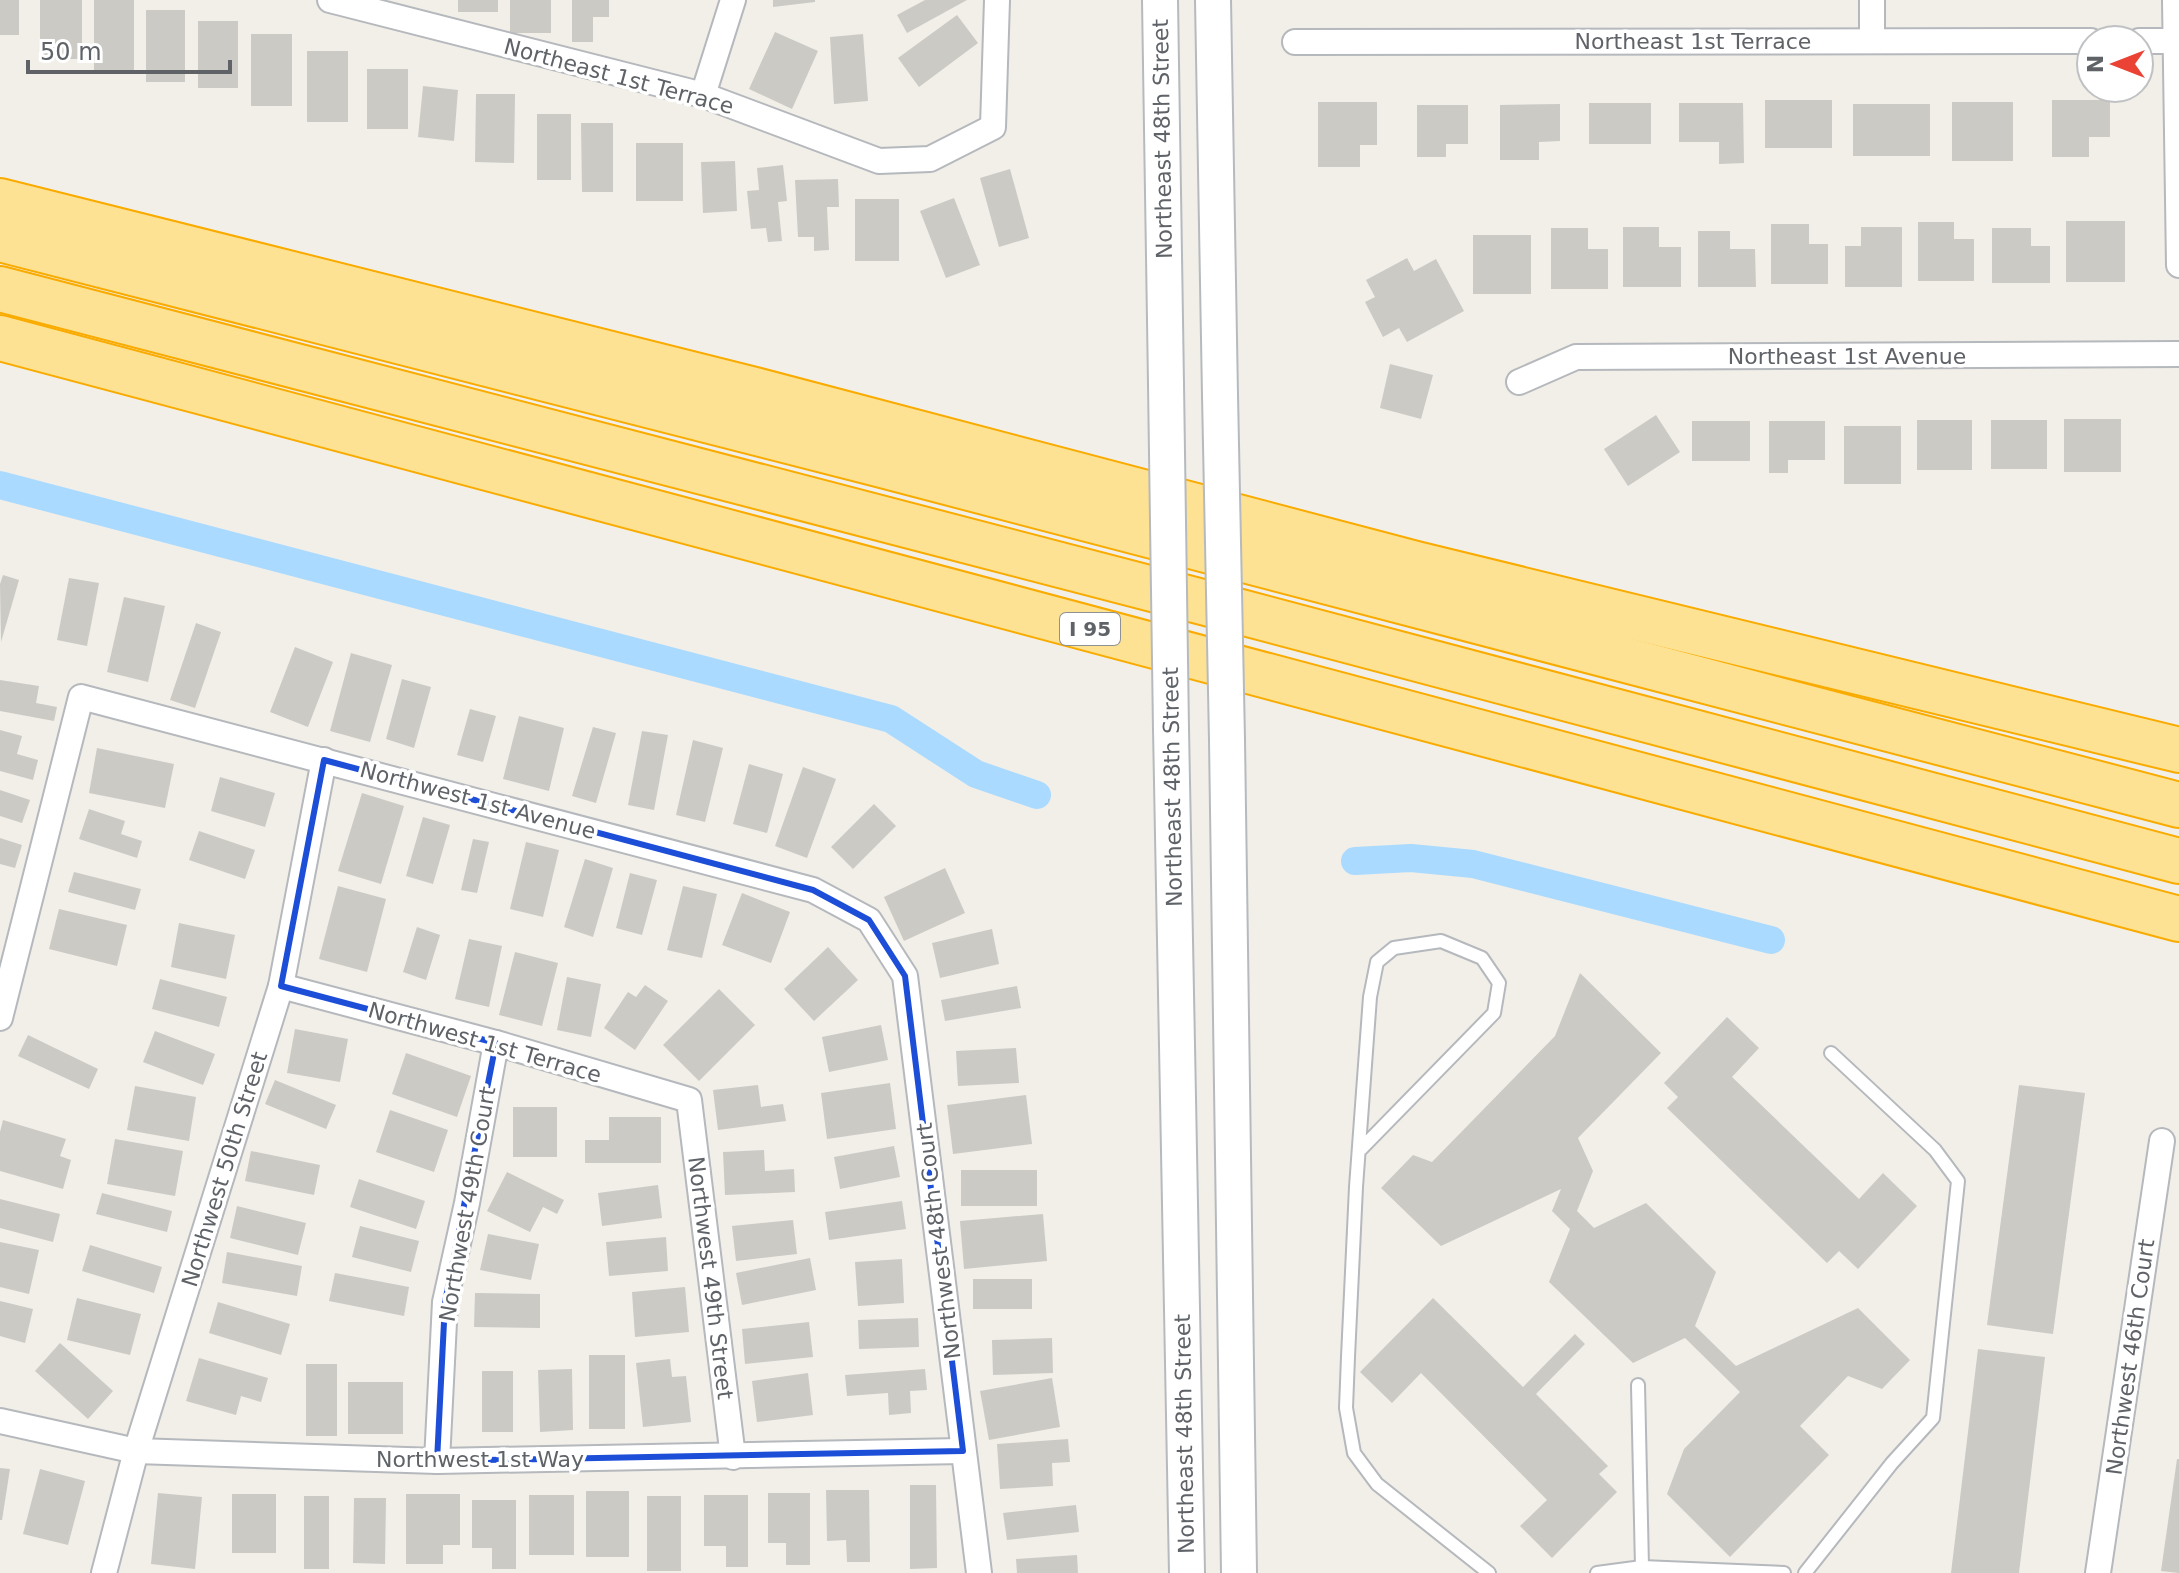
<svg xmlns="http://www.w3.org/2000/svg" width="2179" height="1573" font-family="'DejaVu Sans',sans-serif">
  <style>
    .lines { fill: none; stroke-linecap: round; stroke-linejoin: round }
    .canal { stroke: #aadaff; stroke-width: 28 }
    .building { fill: #cccac5 }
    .service-casing { stroke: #b5b8bc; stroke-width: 16 }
    .minor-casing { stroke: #b5b8bc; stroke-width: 28 }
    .secondary-casing { stroke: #b6babf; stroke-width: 38 }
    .motorway-casing { stroke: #f9ab00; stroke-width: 48 }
    .service { stroke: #fff; stroke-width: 12 }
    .minor { stroke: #fff; stroke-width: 24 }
    .secondary { stroke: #fff; stroke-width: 34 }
    .motorway { stroke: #fde293; stroke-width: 44 }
    .secondary-bridge-casing { stroke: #b6babf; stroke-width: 38; stroke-linecap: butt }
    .secondary-bridge { stroke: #fff; stroke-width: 34 }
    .marked { fill: none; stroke: #1d4ed8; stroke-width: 6; stroke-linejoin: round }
    .labels { text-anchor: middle; stroke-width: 7; stroke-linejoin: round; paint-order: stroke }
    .shield { fill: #fff; stroke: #8f9295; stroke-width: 2 }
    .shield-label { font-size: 20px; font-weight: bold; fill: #5f6368 }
    .street-label { font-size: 22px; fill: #5f6368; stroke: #fff }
  </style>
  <rect width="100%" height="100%" fill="#f1efe8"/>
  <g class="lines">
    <g class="canal">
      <path d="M0,485L891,719L976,774L1037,795"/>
      <path d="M1355,861L1411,858L1473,864L1771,940"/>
    </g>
  </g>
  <g class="building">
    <rect x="0" y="0" width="19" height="35"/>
    <rect x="40" y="0" width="42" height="59"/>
    <rect x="94" y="0" width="40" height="71"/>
    <rect x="458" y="0" width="40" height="12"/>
    <rect x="510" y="0" width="41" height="33"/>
    <path d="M572,0H609V17H593V42H572Z"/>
    <path d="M773,0H815V2L773,7Z"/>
    <path d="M925,0H967L907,33L897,15Z"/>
    <rect x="146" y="10" width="39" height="72"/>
    <path d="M957,15L978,43L919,87L898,58Z"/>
    <rect x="198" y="21" width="40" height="67"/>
    <path d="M775,32L818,51L792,109L749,89Z"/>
    <rect x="251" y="34" width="41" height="72"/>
    <path d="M863,34L868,101L834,104L830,37Z"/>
    <rect x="307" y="51" width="41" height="71"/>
    <rect x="367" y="69" width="41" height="60"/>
    <path d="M423,86L458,90L454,141L418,137Z"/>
    <path d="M476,94H515L514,163L475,162Z"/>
    <rect x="1765" y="100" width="67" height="48"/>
    <path d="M2052,100H2110V137H2089V157H2052Z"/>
    <path d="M1318,102H1377V145H1360V167H1318Z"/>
    <rect x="1952" y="102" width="61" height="59"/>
    <rect x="1589" y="103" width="62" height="41"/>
    <path d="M1679,103H1743L1744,163L1719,164V142H1679Z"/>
    <path d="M1560,104V141L1539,142V160H1500V105Z"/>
    <rect x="1853" y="104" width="77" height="52"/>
    <path d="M1417,105H1468V144H1446V157H1417Z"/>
    <rect x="537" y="114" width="34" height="66"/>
    <path d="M581,123H613V192H582Z"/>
    <rect x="636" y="143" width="47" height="58"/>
    <path d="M735,161L737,211L703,213L701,162Z"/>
    <path d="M783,165L787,201L778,202L782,241L768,242L766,228L751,229L747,191L759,190L757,168Z"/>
    <path d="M1010,169L1029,238L999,247L980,178Z"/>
    <path d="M838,179L839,207H827L829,250L814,251V237H798L795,180Z"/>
    <path d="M954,198L980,265L946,278L920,211Z"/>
    <rect x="855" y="199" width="44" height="62"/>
    <rect x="2066" y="221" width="59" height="61"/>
    <path d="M1918,222H1954V239H1974V281H1918Z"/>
    <path d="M1771,224H1809V244H1828V284H1771Z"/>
    <path d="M1623,227H1659V247H1681V287H1623Z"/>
    <path d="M1861,227H1902V287H1845V246H1861Z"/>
    <path d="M1551,228H1588V249H1608V289H1551Z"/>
    <path d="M1992,228H2031V246H2050V283H1992Z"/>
    <path d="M1698,231H1730V249H1755L1756,287H1698Z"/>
    <rect x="1473" y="235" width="58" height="59"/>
    <path d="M1407,258L1414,271L1436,259L1464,311L1407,342L1399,328L1383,337L1365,302L1375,297L1366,280Z"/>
    <path d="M1390,364L1433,375L1421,419L1380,408Z"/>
    <path d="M1656,415L1680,452L1628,486L1604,449Z"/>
    <rect x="2064" y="419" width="57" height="53"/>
    <rect x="1917" y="420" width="55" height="50"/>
    <rect x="1991" y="420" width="56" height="49"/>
    <rect x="1692" y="421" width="58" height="40"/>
    <path d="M1769,421H1825V460H1788V473H1769Z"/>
    <rect x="1844" y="426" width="57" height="58"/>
    <path d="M3,575L19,580L1,642L0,584Z"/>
    <path d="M69,578L99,583L87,646L57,640Z"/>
    <path d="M124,597L165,606L148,682L107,672Z"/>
    <path d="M196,623L221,632L195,708L170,700Z"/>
    <path d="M295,647L333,662L308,727L270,712Z"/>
    <path d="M351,653L392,665L370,742L330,731Z"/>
    <path d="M402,679L431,687L414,748L386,739Z"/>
    <path d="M0,680L39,686L36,703L57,707L54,721L0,711Z"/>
    <path d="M470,709L496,716L483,762L457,755Z"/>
    <path d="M519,716L564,728L549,791L503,779Z"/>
    <path d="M593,727L616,733L596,803L572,796Z"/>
    <path d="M0,730L22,736L17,754L38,760L33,780L0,771Z"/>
    <path d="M642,731L668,735L654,810L628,805Z"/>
    <path d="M693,740L723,748L705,822L676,815Z"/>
    <path d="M97,748L174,764L165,808L89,793Z"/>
    <path d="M749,764L783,774L767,833L733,824Z"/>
    <path d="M803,767L836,779L807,858L775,846Z"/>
    <path d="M220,777L275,793L265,827L211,811Z"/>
    <path d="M0,790L30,800L22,823L0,816Z"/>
    <path d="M362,793L404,806L381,884L338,871Z"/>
    <path d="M874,804L896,826L853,869L831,847Z"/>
    <path d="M89,809L125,821L121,834L142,841L137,858L79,839Z"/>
    <path d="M423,817L450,825L433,884L406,876Z"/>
    <path d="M199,831L255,850L245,879L189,860Z"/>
    <path d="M0,838L22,845L15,868L0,864Z"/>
    <path d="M473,839L489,842L477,893L461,890Z"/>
    <path d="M526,842L559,850L543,917L510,909Z"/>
    <path d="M585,859L613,868L593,937L564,927Z"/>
    <path d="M945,868L965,913L904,941L884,897Z"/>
    <path d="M74,872L141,889L135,910L68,892Z"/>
    <path d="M630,873L657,880L642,935L616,928Z"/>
    <path d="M338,886L386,899L367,972L319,959Z"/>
    <path d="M683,886L717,894L702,958L667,950Z"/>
    <path d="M742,893L790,912L771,963L722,945Z"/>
    <path d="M59,909L127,925L117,966L49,949Z"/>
    <path d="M179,923L235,935L226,979L171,967Z"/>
    <path d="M417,927L440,935L426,980L403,972Z"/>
    <path d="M992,929L999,964L940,978L932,943Z"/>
    <path d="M469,939L502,946L489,1007L455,999Z"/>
    <path d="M828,947L858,980L814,1021L784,989Z"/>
    <path d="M515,952L558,963L542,1026L499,1015Z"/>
    <path d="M1580,973L1661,1053L1578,1138L1593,1171L1577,1211L1594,1228L1646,1203L1716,1272L1695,1326L1736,1366L1858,1308L1910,1360L1882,1389L1848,1376L1800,1426L1829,1455L1730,1557L1667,1494L1684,1449L1740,1392L1685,1338L1633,1363L1549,1282L1570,1229L1552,1211L1561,1189L1441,1246L1381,1188L1413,1155L1432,1162L1555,1036Z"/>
    <path d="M567,977L601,984L591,1037L557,1030Z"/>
    <path d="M160,979L227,997L219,1027L152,1009Z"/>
    <path d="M645,985L668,1001L635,1050L604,1028L628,992L636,997Z"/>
    <path d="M1017,986L1021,1008L945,1021L941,1000Z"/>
    <path d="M719,989L755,1025L699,1081L663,1045Z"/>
    <path d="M1727,1017L1759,1048L1732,1077L1859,1199L1883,1173L1917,1206L1858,1269L1839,1251L1827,1263L1667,1108L1678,1097L1664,1083Z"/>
    <path d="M881,1025L888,1060L829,1072L822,1037Z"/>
    <path d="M295,1029L348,1039L340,1082L287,1073Z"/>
    <path d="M155,1031L215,1054L203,1085L143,1062Z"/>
    <path d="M28,1035L98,1069L89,1089L18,1056Z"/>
    <path d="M1016,1048L1019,1083L958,1086L956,1051Z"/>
    <path d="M406,1053L471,1076L457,1117L392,1094Z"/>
    <path d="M275,1080L336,1105L326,1129L265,1104Z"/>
    <path d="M890,1083L896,1129L827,1139L821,1093Z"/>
    <path d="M758,1085L761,1107L783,1104L786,1121L718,1130L713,1090Z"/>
    <path d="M2019,1085L2085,1093L2053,1334L1987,1325Z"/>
    <path d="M135,1086L196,1097L189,1141L127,1130Z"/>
    <path d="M1026,1095L1032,1144L953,1154L947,1105Z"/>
    <rect x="513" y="1107" width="44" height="50"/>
    <path d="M390,1110L448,1130L434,1172L376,1152Z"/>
    <path d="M609,1117H661V1163H585V1140H609Z"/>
    <path d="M3,1120L66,1139L60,1156L71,1160L63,1189L0,1171V1132Z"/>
    <path d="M115,1139L183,1151L175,1196L107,1184Z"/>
    <path d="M894,1146L900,1177L840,1189L834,1157Z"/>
    <path d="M764,1150L765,1171L794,1169L795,1192L725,1195L723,1152Z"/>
    <path d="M251,1151L320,1165L314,1195L245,1181Z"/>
    <rect x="961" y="1170" width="76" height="36"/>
    <path d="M507,1172L564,1200L557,1214L543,1207L530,1232L487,1211Z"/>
    <path d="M359,1179L425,1201L416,1229L350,1207Z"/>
    <path d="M658,1185L662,1218L602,1226L598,1193Z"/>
    <path d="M102,1193L172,1211L167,1232L96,1214Z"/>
    <path d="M0,1199L60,1214L53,1242L0,1228Z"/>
    <path d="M902,1201L906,1229L829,1240L825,1212Z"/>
    <path d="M237,1206L306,1223L298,1255L230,1238Z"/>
    <path d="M1043,1214L1047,1261L964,1269L960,1221Z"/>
    <path d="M793,1220L797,1254L736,1261L732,1226Z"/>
    <path d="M360,1226L419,1241L411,1272L352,1257Z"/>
    <path d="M488,1234L539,1244L531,1280L480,1270Z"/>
    <path d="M666,1237L668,1271L609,1276L606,1242Z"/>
    <path d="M0,1242L39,1250L29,1294L0,1287Z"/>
    <path d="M90,1245L162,1267L154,1293L82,1271Z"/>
    <path d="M227,1252L302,1266L297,1296L222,1283Z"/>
    <path d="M810,1258L816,1290L742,1305L736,1273Z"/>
    <path d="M902,1259L904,1303L858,1306L855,1262Z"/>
    <path d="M335,1273L409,1287L404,1316L329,1301Z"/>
    <rect x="973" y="1279" width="59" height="30"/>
    <path d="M685,1287L689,1332L635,1337L632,1292Z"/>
    <path d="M475,1293L540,1294V1328L474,1327Z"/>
    <path d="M77,1298L141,1314L130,1355L67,1340Z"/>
    <path d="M1433,1298L1523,1387L1575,1334L1585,1344L1536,1394L1608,1466L1599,1474L1617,1492L1552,1558L1520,1526L1547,1500L1421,1373L1392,1403L1360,1372Z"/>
    <path d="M0,1301L33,1309L25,1343L0,1336Z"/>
    <path d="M218,1302L290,1324L281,1355L209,1333Z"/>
    <path d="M918,1318L919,1347L859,1349L858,1320Z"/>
    <path d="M809,1322L813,1357L745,1364L742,1329Z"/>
    <path d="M1052,1338L1053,1373L993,1375L992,1340Z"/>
    <path d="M60,1343L113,1391L88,1419L35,1371Z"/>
    <path d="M1978,1349L2045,1357L2019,1573H1951Z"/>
    <rect x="589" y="1355" width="36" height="74"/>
    <path d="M199,1358L268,1378L261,1402L241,1396L236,1415L186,1401Z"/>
    <path d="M670,1359L672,1377L686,1376L691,1422L643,1427L636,1363Z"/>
    <rect x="306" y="1364" width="31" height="72"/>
    <path d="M572,1369L573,1430L540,1432L538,1370Z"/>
    <path d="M925,1369L927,1390L910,1391L911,1413L889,1415L888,1393L847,1396L845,1375Z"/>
    <rect x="482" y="1371" width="31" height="61"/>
    <path d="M808,1373L813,1415L757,1422L752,1381Z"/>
    <path d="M1052,1378L1060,1427L989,1440L980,1391Z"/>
    <rect x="348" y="1382" width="55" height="52"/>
    <path d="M1068,1439L1070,1462L1052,1463L1053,1486L1000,1489L997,1444Z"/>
    <path d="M2177,1459H2179V1573L2161,1571Z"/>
    <path d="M0,1468L10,1469L2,1520H0Z"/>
    <path d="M40,1469L85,1481L68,1545L23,1534Z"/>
    <path d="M910,1485H936L937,1568L910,1569Z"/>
    <path d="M826,1490H869L870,1562H847L846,1540L827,1541Z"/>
    <rect x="586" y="1491" width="43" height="66"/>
    <path d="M158,1493L202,1497L195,1569L151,1564Z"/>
    <path d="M768,1493H810V1565H786V1543H768Z"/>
    <rect x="232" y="1494" width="44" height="59"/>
    <path d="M406,1494H460V1545H443V1564H406Z"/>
    <rect x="529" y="1495" width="45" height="60"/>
    <path d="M704,1495H748V1567H726V1546H704Z"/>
    <rect x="304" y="1496" width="25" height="73"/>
    <rect x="647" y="1496" width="34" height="75"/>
    <path d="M354,1498H386L385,1564L353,1563Z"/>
    <path d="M472,1500H516V1569H492V1548H472Z"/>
    <path d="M1076,1505L1079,1532L1007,1540L1003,1513Z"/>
    <path d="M1077,1555L1078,1573H1017L1016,1559Z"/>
  </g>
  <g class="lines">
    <defs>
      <g id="service">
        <path d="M1361,1149L1494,1013L1499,983L1482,958L1441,941L1394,948L1377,962L1370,997L1356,1187L1348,1357L1346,1408L1354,1453L1377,1484L1489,1573"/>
        <path d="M1638,1385L1642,1567"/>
        <path d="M1597,1573L1642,1567L1784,1573"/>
        <path d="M1805,1573L1892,1463L1933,1418L1958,1181L1935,1150L1831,1053"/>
      </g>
      <g id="minor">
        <path d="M330,0L703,95L879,161L930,159L993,127L997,0"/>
        <path d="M1872,0V41"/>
        <path d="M2175,0L2179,265"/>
        <path d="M2139,41H2179"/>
        <path d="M1295,42L2091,41"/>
        <path d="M703,95L733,0"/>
        <path d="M1519,382L1576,357L2179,354"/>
        <path d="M281,986L496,1043L689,1100L733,1457"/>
        <path d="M0,1018L81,697L813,890L869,920L905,976L979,1573"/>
        <path d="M0,1421L136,1451L437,1461L963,1451"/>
        <path d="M437,1461L445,1302L467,1203L496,1043"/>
        <path d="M104,1573L136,1451L281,986L324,760"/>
        <path d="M2098,1573L2162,1141"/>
      </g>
      <g id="secondary">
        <path d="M1160,0L1166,384"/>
        <path d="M1213,0L1220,395"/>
        <path d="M1171,729L1187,1573"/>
        <path d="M1227,740L1239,1573"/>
      </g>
      <g id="motorway">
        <path d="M0,201L751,389L1416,564L2179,750"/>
        <path d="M0,239L878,464L2179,805"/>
        <path d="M0,289L1237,611L2179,861"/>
        <path d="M0,338L2179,919"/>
      </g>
    </defs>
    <use href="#service" class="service-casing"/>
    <use href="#minor" class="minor-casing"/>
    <use href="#secondary" class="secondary-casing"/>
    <use href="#motorway" class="motorway-casing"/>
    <use href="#service" class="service"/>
    <use href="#minor" class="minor"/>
    <use href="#secondary" class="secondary"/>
    <use href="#motorway" class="motorway"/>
    <defs>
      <g id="secondary-bridge">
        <path d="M1166,384L1171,729"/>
        <path d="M1220,395L1227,740"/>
      </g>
    </defs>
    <use href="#secondary-bridge" class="secondary-bridge-casing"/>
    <use href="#secondary-bridge" class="secondary-bridge"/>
  </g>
  <path class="marked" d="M324,760L813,890L869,920L905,976L963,1451L437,1461L445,1302L496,1043L281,986Z"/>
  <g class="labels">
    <rect class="shield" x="1060" y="613" width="60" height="32" rx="6"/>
    <g class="shield-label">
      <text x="1090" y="636">I 95</text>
    </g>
    <g class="street-label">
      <text x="1693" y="49">Northeast 1st Terrace</text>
      <text transform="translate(619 76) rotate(15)" y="8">Northeast 1st Terrace</text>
      <text transform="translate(1162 139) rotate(-91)" y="8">Northeast 48th Street</text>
      <text x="1847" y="364">Northeast 1st Avenue</text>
      <text transform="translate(1172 787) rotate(-91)" y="8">Northeast 48th Street</text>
      <text transform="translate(478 800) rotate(15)" y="8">Northwest 1st Avenue</text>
      <text transform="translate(485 1042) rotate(16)" y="8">Northwest 1st Terrace</text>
      <text transform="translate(224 1169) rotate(-73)" y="8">Northwest 50th Street</text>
      <text transform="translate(467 1204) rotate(-80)" y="8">Northwest 49th Court</text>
      <text transform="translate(938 1241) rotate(-97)" y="8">Northwest 48th Court</text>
      <text transform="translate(711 1278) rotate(83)" y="8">Northwest 49th Street</text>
      <text transform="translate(2130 1357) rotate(-82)" y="8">Northwest 46th Court</text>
      <text transform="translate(1184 1434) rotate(-91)" y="8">Northeast 48th Street</text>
      <text x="480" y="1467">Northwest 1st Way</text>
    </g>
  </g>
  <g transform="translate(2115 64) rotate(270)"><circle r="38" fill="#ffffff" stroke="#bfc1c3" stroke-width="2"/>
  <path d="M0-6L14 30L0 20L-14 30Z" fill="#ea4335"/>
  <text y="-12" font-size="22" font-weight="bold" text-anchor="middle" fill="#5f6368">N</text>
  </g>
  <path d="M28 60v12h202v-12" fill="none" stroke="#5f6368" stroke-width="4"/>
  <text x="40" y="60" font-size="24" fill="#5f6368" stroke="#ffffff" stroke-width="6" paint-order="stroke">50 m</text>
</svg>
